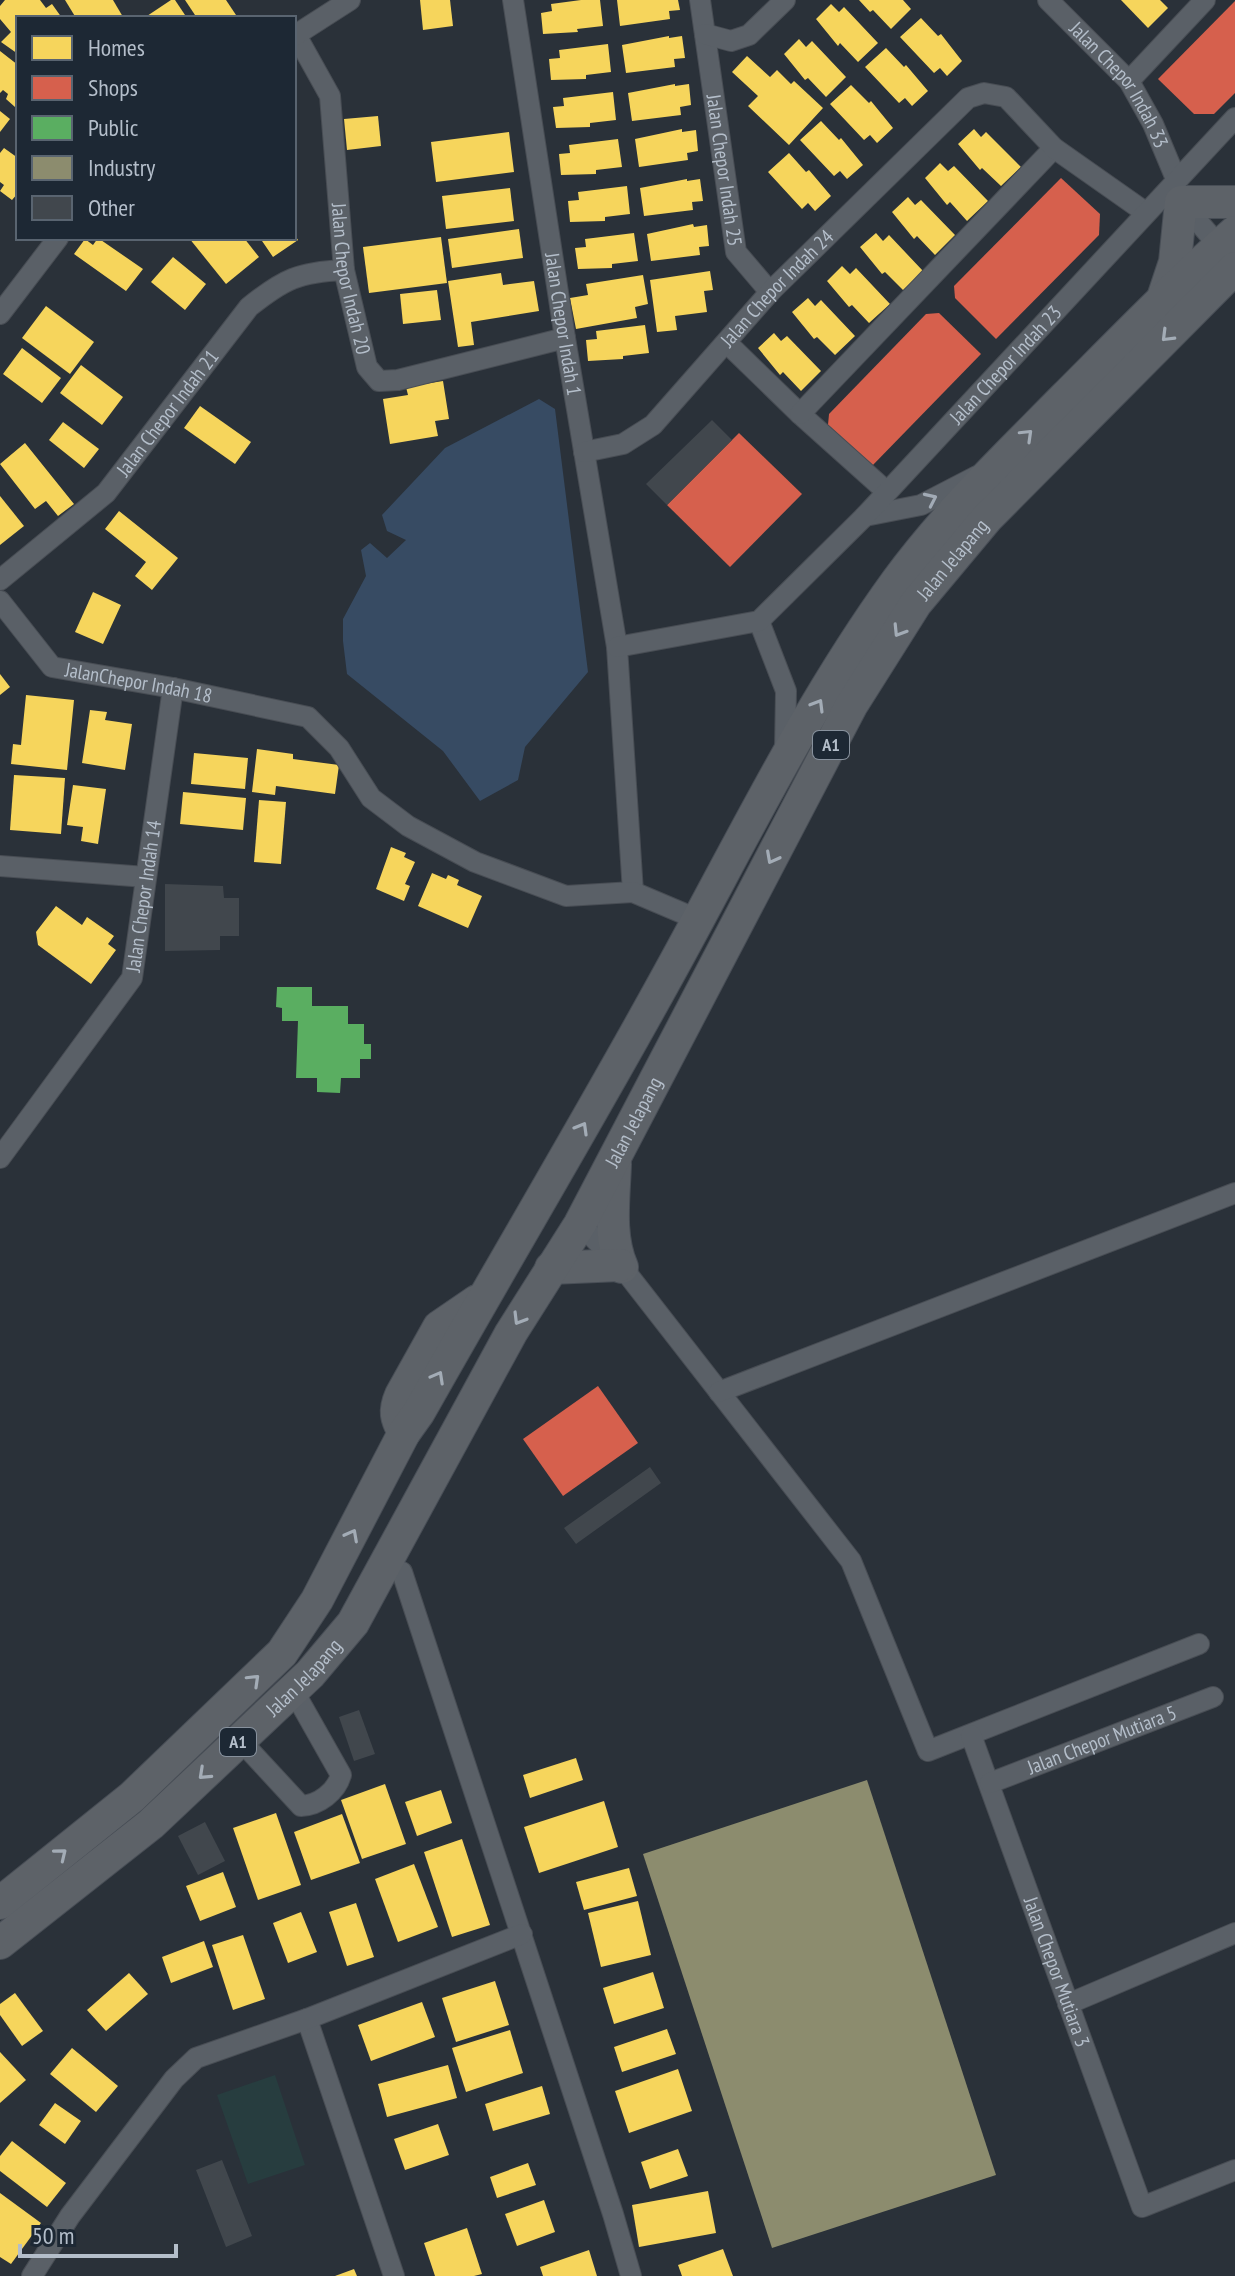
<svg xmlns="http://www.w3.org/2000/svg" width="1235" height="2276" font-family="'PT Sans Narrow',sans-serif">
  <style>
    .green { fill: #273d3f }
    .water { fill: #374b63 }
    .homes { fill: #f6d55c }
    .shops { fill: #d6604d }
    .public { fill: #5aae61 }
    .industry { fill: #8c8c6e }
    .building { fill: #41474d }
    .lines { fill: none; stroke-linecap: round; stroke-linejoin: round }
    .minor-casing { stroke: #484d54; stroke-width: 22 }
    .primary-casing { stroke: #484e56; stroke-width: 34 }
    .minor { stroke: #5a6067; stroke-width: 20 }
    .primary { stroke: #5d6268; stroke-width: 32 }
    .oneway { stroke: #a3acb6 }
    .oneway2 { stroke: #a2abb6 }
    .labels { text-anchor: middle; stroke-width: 8; stroke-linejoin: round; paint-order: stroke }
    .shield { fill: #1d2834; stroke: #87919d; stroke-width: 2 }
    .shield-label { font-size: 18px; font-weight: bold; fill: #b4beca }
    .street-label { font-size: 20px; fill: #b4beca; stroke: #1d2834 }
  </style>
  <rect width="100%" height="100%" fill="#2a3139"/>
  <path class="green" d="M275,2075L305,2165L248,2184L217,2095Z"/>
  <path class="water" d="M539,399L555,409L588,672L525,747L518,780L480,801L443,751L347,674L343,641V619L366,576L361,550L370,543L387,558L406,540L387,531L382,515L445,448Z"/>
  <g class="homes">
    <path d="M5,0H40L46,8L52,4L62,18H18V54L1,42L11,32L0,19V6Z"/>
    <path d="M65,0H113L123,17L76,18Z"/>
    <path d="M171,0H175L187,18H144Z"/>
    <path d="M185,0H226L238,18H197Z"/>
    <path d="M420,0H450L453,26L423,30Z"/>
    <path d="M581,0H600L603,26L577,29L578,32L543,34L541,13L552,11L551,4Z"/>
    <path d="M617,0H678L680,10L669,11L670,19L620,26Z"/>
    <path d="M859,0H903L911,9L891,29L873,10L870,12Z"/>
    <path d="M1121,0H1160L1168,8L1148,28Z"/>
    <path d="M831,4L839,12L844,7L878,43L858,62L840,43L838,46L816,19Z"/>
    <path d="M921,18L938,36L941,34L962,61L947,76L940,68L934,73L900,37Z"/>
    <path d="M669,36V38L682,36L685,58L674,59L675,67L626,73L622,45Z"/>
    <path d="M799,39L806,47L812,41L846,77L826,97L808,78L805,80L784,54Z"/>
    <path d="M608,44L611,72L586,75V79L551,80L549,59L560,58L559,50Z"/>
    <path d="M886,48L904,67L906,65L928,91L912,106L905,98L899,103L865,67Z"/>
    <path d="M0,51L18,65V103L15,107L6,99L8,94L3,90L0,93Z"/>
    <path d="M747,56L770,77L777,70L791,84L794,81L823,108L789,145L748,106L758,96L732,72Z"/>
    <path d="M675,84V86L689,84L691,105L680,107L681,115L632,121L628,93Z"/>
    <path d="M851,85L869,103L871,101L893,128L877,143L870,135L864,140L830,104Z"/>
    <path d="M613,92L616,120L590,123V127L556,128L553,107L564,106L563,98Z"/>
    <path d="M0,111L10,119L0,132Z"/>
    <path d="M378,116L381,146L347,150L344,119Z"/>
    <path d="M821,121L839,140L841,138L863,165L847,179L840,171L834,176L800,140Z"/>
    <path d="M682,129V132L696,130L698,151L687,153L688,160L639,167L635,139Z"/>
    <path d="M974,129L981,137L986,132L1021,167L1001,186L982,168L980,170L958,144Z"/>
    <path d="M509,132L514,172L436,182L431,142Z"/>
    <path d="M618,139L622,167L596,170V174L561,175L559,154L570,153L569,145Z"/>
    <path d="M4,148L18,158V193L12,200L0,191L4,185L0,182V153Z"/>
    <path d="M789,153L806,172L809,170L831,196L815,211L808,203L802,209L768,172Z"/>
    <path d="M940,163L948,171L954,166L988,201L967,221L950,202L947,205L925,178Z"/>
    <path d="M687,179V181L700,179L703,201L692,202L693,210L644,216L640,188Z"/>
    <path d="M627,186L630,214L605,217V221L570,222L568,201L579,200L578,192Z"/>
    <path d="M510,188L514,221L446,229L442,196Z"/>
    <path d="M908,197L915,205L921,200L955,235L935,255L917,236L914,239L892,212Z"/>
    <path d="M693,224L694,227L707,225L709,246L699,247L700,255L651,261L647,234Z"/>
    <path d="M519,229L523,258L452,268L448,239Z"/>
    <path d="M634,233L638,261L612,264V268L578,269L575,248L586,247L585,239Z"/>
    <path d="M876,233L883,241L889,235L923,271L903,290L885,272L882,274L860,247Z"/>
    <path d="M294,234L298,240L273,257L260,238H294Z"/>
    <path d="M441,237L447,283L369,293L363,247Z"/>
    <path d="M98,238L143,269L126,291L74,254L85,239L93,245Z"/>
    <path d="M189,238H244L259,257L226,284Z"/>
    <path d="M173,257L206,284L185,310L151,282Z"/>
    <path d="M842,266L850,274L856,268L890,304L869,323L852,305L849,307L827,281Z"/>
    <path d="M710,271L713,290L704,291L707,312L675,316L677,330L657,332L650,280Z"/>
    <path d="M501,273L503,285L534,281L539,311L471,322L474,345L458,347L448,281Z"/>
    <path d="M643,275L648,304L635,307L637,318L576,329L570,298L588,295L586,284Z"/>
    <path d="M437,290L441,320L403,324L400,294Z"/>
    <path d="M808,298L815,306L821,300L855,336L835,355L817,337L814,339L792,312Z"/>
    <path d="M46,306L94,342L70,374L22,338Z"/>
    <path d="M645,325L649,353L623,356V359L588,361L586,340L597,339L596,331Z"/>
    <path d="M774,333L781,341L787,336L821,371L801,391L783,372L780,375L758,348Z"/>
    <path d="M22,348L61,378L42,403L3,374Z"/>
    <path d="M81,365L123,397L102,425L60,393Z"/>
    <path d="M443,381L449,419L435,421L438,436L390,444L383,399L408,395L406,387Z"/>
    <path d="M200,406L251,442L235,464L184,428Z"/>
    <path d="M63,422L99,449L84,468L49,440Z"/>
    <path d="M25,443L74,504L58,516L46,501L35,509L0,464Z"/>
    <path d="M0,496L24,526L0,545Z"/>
    <path d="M119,511L178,558L152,590L135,576L146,562L105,529Z"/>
    <path d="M93,592L121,605L103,644L75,632Z"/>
    <path d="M0,674L10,687L0,695Z"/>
    <path d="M26,695L74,700L67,770L11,764L13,744L21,745Z"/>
    <path d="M90,710L107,712L105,720L132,724L125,770L82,763Z"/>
    <path d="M257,749L293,754V759L339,765L335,794L276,786L275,795L252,792Z"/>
    <path d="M194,753L248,758L245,789L191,784Z"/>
    <path d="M14,775L65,778L61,834L10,830Z"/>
    <path d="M73,785L106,789L98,844L81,841L83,827L67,825Z"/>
    <path d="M183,792L246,798L243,830L180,824Z"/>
    <path d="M259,800L286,802L281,864L254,862Z"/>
    <path d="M391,847L406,853L404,857L415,862L405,884L410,886L404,901L376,889Z"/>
    <path d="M432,873L446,879L448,875L459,880L457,885L482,896L468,928L418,906Z"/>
    <path d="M56,906L82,925L87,917L114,936L108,944L116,950L91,984L38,945L36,932Z"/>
    <path d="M576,1758L583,1780L530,1798L523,1775Z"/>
    <path d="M385,1784L406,1844L362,1859L341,1800Z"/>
    <path d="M441,1790L452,1823L417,1836L405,1802Z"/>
    <path d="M604,1801L618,1847L539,1873L524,1827Z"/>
    <path d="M276,1813L301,1885L258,1900L233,1828Z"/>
    <path d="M342,1814L360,1863L311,1880L294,1832Z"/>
    <path d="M462,1839L490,1925L452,1937L424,1852Z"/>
    <path d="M414,1864L438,1927L398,1942L375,1879Z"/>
    <path d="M629,1868L637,1896L584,1910L576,1882Z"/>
    <path d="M223,1872L236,1907L200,1921L186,1886Z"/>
    <path d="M638,1901L651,1955L601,1967L588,1913Z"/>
    <path d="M356,1903L374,1957L347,1966L329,1912Z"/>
    <path d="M301,1912L317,1952L288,1963L273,1923Z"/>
    <path d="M243,1935L265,1999L233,2010L212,1945Z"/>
    <path d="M204,1941L213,1967L171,1983L162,1957Z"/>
    <path d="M653,1972L664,2008L614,2024L603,1988Z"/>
    <path d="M129,1973L148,1994L106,2031L87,2010Z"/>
    <path d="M495,1981L509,2025L456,2042L442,1998Z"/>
    <path d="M15,1993L43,2031L22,2046L0,2015V2004Z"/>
    <path d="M422,2002L435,2037L371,2061L358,2025Z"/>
    <path d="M667,2029L676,2054L622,2072L614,2047Z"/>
    <path d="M510,2030L523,2073L466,2092L452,2048Z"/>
    <path d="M72,2048L118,2086L96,2112L50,2074Z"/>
    <path d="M0,2052L26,2080L0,2103Z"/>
    <path d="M448,2065L457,2098L387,2117L378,2084Z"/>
    <path d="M678,2069L692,2111L629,2133L615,2091Z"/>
    <path d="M542,2086L550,2114L493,2131L485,2104Z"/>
    <path d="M55,2103L81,2121L65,2144L39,2125Z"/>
    <path d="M438,2124L449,2155L405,2170L394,2139Z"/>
    <path d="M12,2141L66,2183L47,2207L0,2171V2156Z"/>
    <path d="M678,2149L688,2176L650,2189L641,2162Z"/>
    <path d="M528,2163L536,2185L497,2198L490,2177Z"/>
    <path d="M708,2191L716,2233L639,2247L632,2205Z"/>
    <path d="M0,2193L41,2223L11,2264L0,2257Z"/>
    <path d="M544,2200L555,2232L517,2246L505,2214Z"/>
    <path d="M467,2228L482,2274L474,2276H435L424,2243Z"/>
    <path d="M723,2249L733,2276H682L678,2265Z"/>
    <path d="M589,2250L597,2276H543L540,2267Z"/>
    <path d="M354,2269L357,2276H335Z"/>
  </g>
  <g class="shops">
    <path d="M1235,1V93L1214,114H1194L1158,79Z"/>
    <path d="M1061,178L1100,214L1099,235L996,339L955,298L954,286Z"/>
    <path d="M939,313L981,354L871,467L828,425L829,414L926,314Z"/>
    <path d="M739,433L802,494L730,567L667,505Z"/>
    <path d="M598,1386L638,1443L563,1496L523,1439Z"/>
  </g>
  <path class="public" d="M277,987H312V1006H348V1024H364V1044H371V1059H360V1078H341L340,1093L317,1092V1078H296L298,1021H282V1008L276,1007Z"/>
  <path class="industry" d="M867,1780L996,2175L772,2248L643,1854Z"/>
  <g class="building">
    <path d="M712,420L732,440L667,505L646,484Z"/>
    <path d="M165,884L223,886L224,898H239V936H220V950L165,951Z"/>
    <path d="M650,1467L661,1483L576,1544L564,1528Z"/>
    <path d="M359,1710L375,1754L354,1761L339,1717Z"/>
    <path d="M205,1822L225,1861L198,1875L178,1836Z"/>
    <path d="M222,2160L252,2236L226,2247L196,2170Z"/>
  </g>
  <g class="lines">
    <defs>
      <g id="minor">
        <path id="s1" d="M513,0L565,338L617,647L633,892"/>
        <path id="s2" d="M700,0L736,252L770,292"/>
        <path id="s3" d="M1048,0L1129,81L1153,124L1176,179"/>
        <path d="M705,34L731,41L749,35L785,0"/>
        <path id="s4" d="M296,35L330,96L344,270L367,367L379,381L398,380L565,338"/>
        <path d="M294,36L350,0"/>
        <path d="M1129,81L1205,0"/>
        <path d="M1177,197L1219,246"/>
        <path d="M0,314L58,238"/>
        <path d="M727,343L800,414L886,491"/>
        <path d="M800,414L1054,148"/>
        <path id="s5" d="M584,452L623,444L653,425L770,292L968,98L984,93L1006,97L1054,148L1145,212"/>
        <path d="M865,516L921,505L977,476"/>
        <path id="s6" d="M0,580L106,493L249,307C284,279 299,272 344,270"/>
        <path id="s7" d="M0,601L52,667L173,688L308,717L339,748L371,798L408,826L475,862L566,896L633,892L699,920"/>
        <path d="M759,621L786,691L785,750"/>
        <path id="s8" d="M617,647L759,621L865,516L1235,118"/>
        <path d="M0,866L146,877"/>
        <path id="s9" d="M0,1158L132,978L173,688"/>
        <path d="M580,1224L622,1267L851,1561L928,1751L1199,1644"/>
        <path d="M719,1392L1235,1193"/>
        <path d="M402,1572L613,2214L631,2276"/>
        <path id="s10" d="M971,1735L1142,2207L1235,2170"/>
        <path d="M240,1740L301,1806C319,1805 336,1792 341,1775L293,1690"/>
        <path id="s11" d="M990,1783L1213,1697"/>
        <path d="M1068,2004L1235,1933"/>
        <path d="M307,2019L394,2276"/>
        <path d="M32,2276L70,2216L174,2079L196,2058L307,2019L522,1934"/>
      </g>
      <g id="primary">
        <path d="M1164,295L1175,262L1181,202H1235"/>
        <path d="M615,1164C614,1197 608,1236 622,1267"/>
        <path d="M551,1268L620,1265"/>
        <path d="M404,1433C396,1418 394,1411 401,1395L439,1327L477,1301"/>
        <path d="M0,1903L132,1797L282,1653L317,1600L404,1433L419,1412C501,1266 587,1123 667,977C741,843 807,705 897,581C946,514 1005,458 1063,399C1120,342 1175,285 1235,232"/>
        <path id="s12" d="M0,1943L151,1824L310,1674L353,1623L511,1333L580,1224L851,706L916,603L987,518L1235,268"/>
      </g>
    </defs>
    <use href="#minor" class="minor-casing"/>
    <use href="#primary" class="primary-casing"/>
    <use href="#minor" class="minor"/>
    <use href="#primary" class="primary"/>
  </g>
  <defs><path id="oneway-chevron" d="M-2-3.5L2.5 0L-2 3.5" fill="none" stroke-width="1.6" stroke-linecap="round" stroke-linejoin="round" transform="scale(2)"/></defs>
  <g class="oneway">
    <use href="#oneway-chevron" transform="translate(1167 336) rotate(135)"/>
    <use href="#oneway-chevron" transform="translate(1027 435) rotate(-44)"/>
    <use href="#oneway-chevron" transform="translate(899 631) rotate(122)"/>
    <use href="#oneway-chevron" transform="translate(818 705) rotate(-59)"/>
    <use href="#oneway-chevron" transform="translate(772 858) rotate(118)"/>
    <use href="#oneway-chevron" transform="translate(582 1128) rotate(-60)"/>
    <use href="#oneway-chevron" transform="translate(519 1319) rotate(121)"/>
    <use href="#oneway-chevron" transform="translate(438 1377) rotate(-61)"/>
    <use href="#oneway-chevron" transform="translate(352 1535) rotate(-62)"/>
    <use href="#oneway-chevron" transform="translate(254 1680) rotate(-44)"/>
    <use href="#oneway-chevron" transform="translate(204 1774) rotate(137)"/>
    <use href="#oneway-chevron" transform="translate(61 1854) rotate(-39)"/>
  </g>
  <use class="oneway2" href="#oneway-chevron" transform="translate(931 499) rotate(-25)"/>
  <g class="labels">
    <g class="shield">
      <rect x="813" y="731" width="36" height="28" rx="6"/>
      <rect x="220" y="1728" width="36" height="28" rx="6"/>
    </g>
    <g class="shield-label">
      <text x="831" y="751">A1</text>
      <text x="238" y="1748">A1</text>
    </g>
    <g class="street-label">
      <text dy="7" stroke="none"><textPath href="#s3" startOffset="112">Jalan Chepor Indah 33</textPath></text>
      <text dy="7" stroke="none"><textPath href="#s2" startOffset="172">Jalan Chepor Indah 25</textPath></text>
      <text dy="7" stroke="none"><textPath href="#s4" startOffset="254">Jalan Chepor Indah 20</textPath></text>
      <text dy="7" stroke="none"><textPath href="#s5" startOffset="260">Jalan Chepor Indah 24</textPath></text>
      <text dy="7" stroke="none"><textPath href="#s1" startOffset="328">Jalan Chepor Indah 1</textPath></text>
      <text dy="7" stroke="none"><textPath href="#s8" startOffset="500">Jalan Chepor Indah 23</textPath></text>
      <text dy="7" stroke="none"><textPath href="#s6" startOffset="238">Jalan Chepor Indah 21</textPath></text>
      <text dy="7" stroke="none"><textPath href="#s12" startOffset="1700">Jalan Jelapang</textPath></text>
      <text dy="7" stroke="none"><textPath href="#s7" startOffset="172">JalanChepor Indah 18</textPath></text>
      <text dy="7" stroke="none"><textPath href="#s9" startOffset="306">Jalan Chepor Indah 14</textPath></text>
      <text dy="7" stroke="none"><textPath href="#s12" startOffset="1052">Jalan Jelapang</textPath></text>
      <text dy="7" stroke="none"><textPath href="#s12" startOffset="404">Jalan Jelapang</textPath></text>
      <text dy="7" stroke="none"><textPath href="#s11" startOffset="120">Jalan Chepor Mutiara 5</textPath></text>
      <text dy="7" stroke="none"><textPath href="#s10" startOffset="252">Jalan Chepor Mutiara 3</textPath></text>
    </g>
  </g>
  <rect x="16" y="16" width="280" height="224" fill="#1d2834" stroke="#596470" stroke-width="2"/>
  <rect x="32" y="36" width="40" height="24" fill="#f6d55c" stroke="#596470" stroke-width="2"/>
  <text x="88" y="56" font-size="24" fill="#b4beca">Homes</text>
  <rect x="32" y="76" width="40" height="24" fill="#d6604d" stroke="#596470" stroke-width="2"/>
  <text x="88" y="96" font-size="24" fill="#b4beca">Shops</text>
  <rect x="32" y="116" width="40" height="24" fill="#5aae61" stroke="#596470" stroke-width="2"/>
  <text x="88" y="136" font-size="24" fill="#b4beca">Public</text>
  <rect x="32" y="156" width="40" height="24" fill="#8c8c6e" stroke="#596470" stroke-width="2"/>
  <text x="88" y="176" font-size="24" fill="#b4beca">Industry</text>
  <rect x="32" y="196" width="40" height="24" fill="#41474d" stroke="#596470" stroke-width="2"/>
  <text x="88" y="216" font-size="24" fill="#b4beca">Other</text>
  <path d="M20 2244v12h156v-12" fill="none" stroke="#b4beca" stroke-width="4"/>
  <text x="32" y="2244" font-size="24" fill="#b4beca" stroke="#1d2834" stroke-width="6" paint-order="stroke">50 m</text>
</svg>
